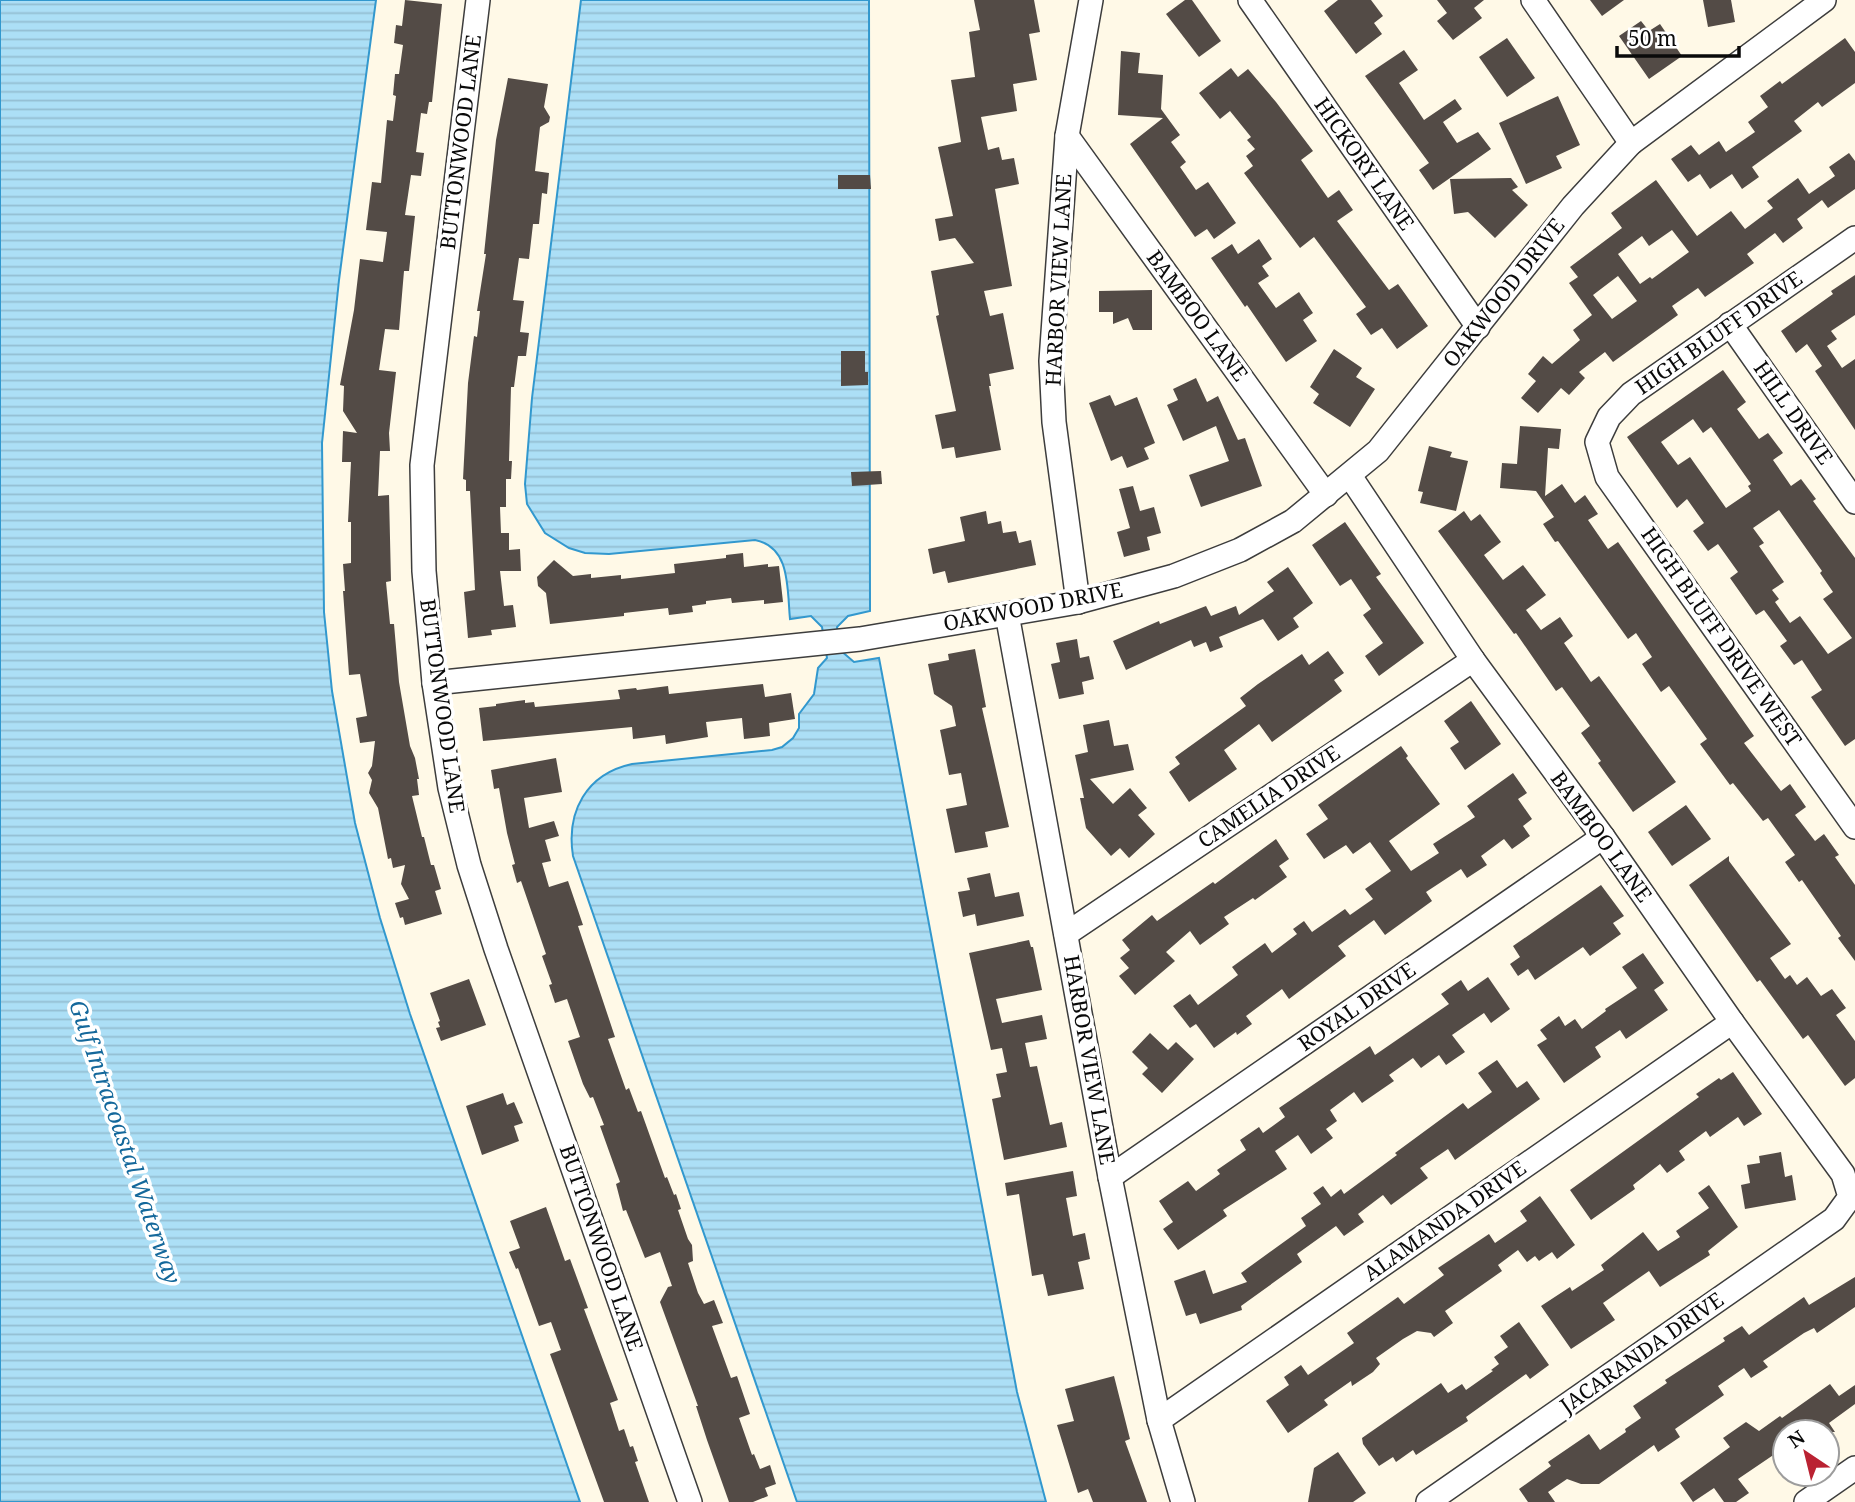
<svg xmlns="http://www.w3.org/2000/svg" width="1855" height="1502" font-family="'Noto Serif',serif">
  <style>
    .water { fill: url(#water-rules); stroke: #3298ce; stroke-width: 2 }
    .building { fill: #534b46; fill-rule: evenodd }
    .lines { fill: none; stroke-linecap: round; stroke-linejoin: round }
    .minor-casing { stroke: #3d3d3d; stroke-width: 26 }
    .minor { stroke: #fff; stroke-width: 23 }
    .labels { text-anchor: middle; stroke-width: 7; stroke-linejoin: round; paint-order: stroke }
    .street-label { font-size: 21px; fill: #0a0a0a; stroke: #fff }
    .water-label { font-size: 23px; font-style: italic; fill: #14689b; stroke: #fff }
  </style>
  <defs>
    <pattern id="water-rules" width="6" height="5" patternUnits="userSpaceOnUse" patternTransform="scale(1.75)"><rect width="6" height="5" fill="#acdff6"/><path d="M0 2.5h6" fill="none" stroke="#93bed2"/></pattern>
  </defs>
  <rect width="100%" height="100%" fill="#fff9e7"/>
  <g class="water">
    <path d="M0,0H376L339,280L322,443L324,612L332,691L355,823L380,918L410,1014L580,1502H0Z"/>
    <path d="M581,0H869L870,611L848,616L837,627L840,650L854,662L879,658L1017,1392L1046,1502H797L573,856C566,812 586,774 632,764L772,750L782,747L793,738L799,728V714L814,694L818,668L827,658L822,627L811,616L790,619C787,589 791,547 755,540L609,554L585,553L569,548L545,533L527,504L525,484L532,398Z"/>
  </g>
  <g class="building">
    <path d="M405,0L442,4L432,102H429L427,114L421,113L416,152L424,153L421,176L411,175L405,215L415,216L409,271H404L399,330L385,329L379,370L396,372L389,433L390,451H380L378,496L389,495L391,581L386,582L390,624H394L399,682L410,746L415,758L419,779H417L419,795L412,796L422,837H424L431,865H434L441,889L435,891L442,914L405,925L403,917L400,918L395,903L409,899L401,884L405,865L393,868L391,858L388,859L378,808L369,793L372,780L368,773L372,766L375,741L360,743L356,718L367,716L360,674L349,675L343,591H345L343,564L351,563V522H348L351,462H342L343,431L357,433L343,411L344,386L340,385L354,310L360,259L383,262L387,232L366,230L372,182L381,183L387,120L393,121L396,96L393,95L395,74H399L403,45L394,43L396,25L402,26Z"/>
    <path d="M974,0H1034L1040,32L1029,34L1037,80L1013,84L1017,111L981,117L988,150L999,147L1002,160L1014,158L1019,184L995,189L1012,286L984,291L990,316L1003,313L1014,369L989,374L991,386H989L1001,450L956,458L954,447L942,449L935,415L956,411L936,316L939,315L931,271L974,263L955,238L939,241L935,219L953,216L938,147L961,142L951,80L975,77L969,32L980,30Z"/>
    <path d="M1185,0H1192L1221,41L1199,57L1166,14Z"/>
    <path d="M1338,0H1371L1383,16L1374,23L1382,34L1356,54L1324,11Z"/>
    <path d="M1437,0H1484L1474,8L1482,18L1453,40L1437,21L1447,13Z"/>
    <path d="M1590,0H1624L1602,16Z"/>
    <path d="M1703,0H1731L1735,22L1708,27Z"/>
    <path d="M1641,21L1649,31L1660,24L1682,56L1649,79L1619,36Z"/>
    <path d="M1507,38L1535,78L1507,97L1479,57Z"/>
    <path d="M1845,38L1855,52V83L1822,107L1818,102L1794,121L1802,131L1752,167L1759,177L1742,189L1732,174L1710,189L1700,174L1688,182L1671,159L1691,145L1699,155L1719,141L1726,152L1755,132L1748,122L1768,107L1760,96L1780,81L1782,84Z"/>
    <path d="M1404,50L1418,70L1399,83L1424,120L1455,99L1462,109L1443,122L1457,143L1478,132L1491,149L1433,190L1419,170L1429,163L1365,76Z"/>
    <path d="M1121,51L1140,53L1138,73L1163,75L1161,109L1180,135L1171,142L1186,162L1180,167L1196,190L1208,182L1236,223L1214,239L1207,229L1195,237L1130,144L1163,118L1118,115Z"/>
    <path d="M1231,68L1238,77L1248,69L1276,102L1313,151L1301,160L1328,198L1339,190L1353,210L1337,221L1389,290L1398,284L1428,326L1397,349L1382,328L1371,335L1356,314L1366,307L1314,237L1300,248L1244,173L1253,166L1246,156L1255,149L1247,140L1251,137L1230,111L1220,119L1199,93Z"/>
    <path d="M508,78L548,84L544,107L550,117L549,122L540,127L535,171L549,173L547,194L542,193L539,224H533L529,259L519,258L513,300L524,301L520,332L529,333L526,356H518L514,387H511L509,461H512L511,479H506V507H500L501,533H509V550L520,549L521,571H500L504,606L513,605L516,627L491,630L492,635L468,638L464,592L475,590L470,491H466V480L463,479L468,383L474,336L477,337L480,311H477L486,254H484L496,140Z"/>
    <path d="M1558,96L1580,145L1556,156L1562,168L1526,184L1499,123Z"/>
    <path d="M1849,153L1855,161V189L1828,208L1822,200L1797,219L1803,228L1783,243L1775,233L1747,254L1754,263L1705,297L1698,288L1672,306L1678,315L1613,362L1605,352L1579,372L1585,378L1569,395L1561,388L1538,413L1521,398L1536,381L1528,374L1543,356L1552,364L1580,340L1573,330L1592,315L1569,283L1578,277L1570,267L1622,228L1611,213L1656,180L1697,236L1731,211L1745,229L1773,208L1767,201L1798,178L1809,194L1835,176L1829,167ZM1672,230L1689,252L1652,279L1650,277L1640,284L1618,254L1642,236L1649,246ZM1618,276L1637,301L1612,319L1593,295Z"/>
    <path d="M838,175H870L871,189H838Z"/>
    <path d="M1511,178L1518,187L1512,190L1528,205L1495,238L1468,212L1454,214L1450,179Z"/>
    <path d="M1259,239L1272,259L1262,266L1269,276L1258,283L1276,308L1299,292L1313,313L1303,320L1317,341L1286,362L1247,305L1245,307L1211,258L1232,244L1238,254Z"/>
    <path d="M1855,275V315L1831,331L1837,339L1827,346L1842,368L1855,359V430L1815,371L1822,366L1807,344L1796,353L1781,331L1833,294L1831,291Z"/>
    <path d="M1152,290V330H1133L1128,318L1113,324V312H1099V291Z"/>
    <path d="M1334,349L1362,368L1356,377L1375,389L1350,427L1313,403L1319,394L1310,387Z"/>
    <path d="M841,351H865V372H868V385L841,386Z"/>
    <path d="M1723,370L1746,402L1737,409L1759,439L1768,433L1783,453L1773,460L1791,486L1801,479L1816,499L1813,501L1855,558V739L1845,746L1811,697L1822,690L1802,660L1794,665L1780,646L1787,641L1764,610L1756,615L1730,578L1738,572L1718,544L1708,551L1693,531L1704,523L1687,499L1677,508L1627,437ZM1693,419L1703,433L1711,427L1751,484L1748,486L1751,491L1726,508L1690,457L1678,465L1661,442ZM1779,510L1822,571L1820,573L1833,592L1823,599L1852,638L1828,654L1800,616L1790,623L1775,602L1779,599L1772,590L1784,582L1759,546L1764,543L1753,528Z"/>
    <path d="M1196,378L1207,402L1218,396L1238,440L1245,438L1262,486L1201,507L1189,475L1229,461L1216,426L1183,441L1167,405L1178,400L1173,389Z"/>
    <path d="M1110,395L1115,406L1137,397L1155,443L1144,448L1149,459L1127,468L1122,456L1111,461L1089,403Z"/>
    <path d="M1520,426L1561,429L1559,449L1548,448L1545,496L1562,484L1575,503L1585,495L1598,514L1588,520L1608,549L1618,542L1754,736L1744,743L1781,791L1790,784L1806,807L1795,815L1815,841L1824,834L1839,855L1835,857L1855,885V961L1838,938L1841,936L1802,880L1799,882L1785,862L1795,855L1768,818L1763,821L1733,783L1730,785L1700,744L1707,739L1669,686L1661,692L1642,664L1652,657L1636,633L1628,639L1558,541L1555,542L1543,524L1554,517L1536,491L1500,488L1502,463L1517,464Z"/>
    <path d="M1429,446L1452,452L1450,457L1468,461L1456,511L1420,503L1423,492L1418,491Z"/>
    <path d="M881,471L882,484L852,486L851,472Z"/>
    <path d="M1133,486L1140,511L1154,507L1161,533L1147,537L1150,550L1124,557L1117,532L1130,528L1119,489Z"/>
    <path d="M986,511L988,524L1001,521L1003,533L1016,531L1019,543L1031,540L1036,565L948,583L945,571L933,574L928,549L965,541L960,517Z"/>
    <path d="M1464,511L1471,521L1480,514L1501,542L1484,555L1503,580L1523,565L1546,595L1526,610L1541,630L1560,617L1573,636L1564,643L1591,682L1599,676L1676,782L1633,812L1598,763L1601,761L1581,733L1590,726L1562,687L1556,691L1516,633L1514,634L1438,531Z"/>
    <path d="M1345,522L1381,574L1376,577L1424,643L1379,676L1365,656L1383,643L1363,615L1371,609L1351,579L1340,586L1312,545Z"/>
    <path d="M743,553L744,567L768,564V567L779,566L783,602L764,604V600L732,603L731,598L706,601V604L692,606L693,612L669,615L668,608L624,613V616L550,624L546,593L538,586L537,577L554,560L573,576L591,574V578L621,575V579L675,573L674,564L726,558V555Z"/>
    <path d="M1288,567L1313,603L1293,618L1299,627L1278,641L1263,619L1219,637L1223,647L1210,652L1206,642L1194,647L1191,640L1126,670L1113,641L1159,621L1160,624L1206,606L1211,616L1236,606L1239,615L1274,591L1267,582Z"/>
    <path d="M1077,639L1080,658L1089,656L1094,679L1082,682L1084,694L1059,699L1051,664L1060,662L1056,643Z"/>
    <path d="M975,649L986,707L982,708L1009,827L985,832L988,847L955,853L946,809L967,805L961,773L949,775L940,730L956,726L952,706L934,694L928,664L949,660L948,654Z"/>
    <path d="M1328,651L1344,673L1334,680L1342,691L1272,742L1259,724L1224,750L1237,769L1189,802L1169,772L1180,764L1175,757L1246,706L1240,698L1258,684L1302,654L1309,665Z"/>
    <path d="M763,684L765,697L791,693L795,719L769,723L770,736L744,739L742,718L706,722L708,737L666,744L665,735L633,739L632,727L483,741L479,708L496,706V704L525,700V703L534,702L535,707L620,699L618,690L636,688L637,690L668,686L669,694Z"/>
    <path d="M1471,701L1501,744L1465,770L1450,748L1459,742L1444,721Z"/>
    <path d="M1109,720L1114,746L1128,744L1134,770L1090,779L1113,804L1130,788L1147,808L1138,815L1155,834L1129,858L1120,848L1111,856L1086,828L1080,798H1084L1075,755L1088,752L1083,725Z"/>
    <path d="M1401,746L1408,756L1406,758L1440,804L1389,841L1411,871L1439,853L1433,844L1475,817L1467,806L1513,773L1527,793L1518,799L1532,819L1523,826L1530,836L1512,849L1504,839L1481,856L1487,865L1467,878L1461,869L1426,892L1432,901L1385,935L1374,920L1338,946L1346,956L1289,999L1282,989L1246,1016L1252,1024L1237,1035L1236,1032L1214,1048L1196,1024L1190,1028L1173,1006L1190,994L1198,1005L1238,975L1232,967L1265,943L1272,953L1297,934L1293,929L1304,921L1312,932L1345,909L1350,915L1373,899L1365,889L1391,871L1370,842L1353,854L1346,845L1324,859L1306,834L1328,819L1318,805Z"/>
    <path d="M556,758L562,792L524,798L529,828L554,821L559,836L545,840L551,861L542,863L549,887L568,881L583,925L578,926L615,1037L608,1039L626,1090L629,1088L638,1112L641,1111L665,1178L667,1177L674,1195L676,1194L681,1209L678,1210L688,1239L692,1245L693,1261L688,1263L698,1293L704,1304L714,1300L723,1323L712,1326L731,1378L737,1376L750,1414L739,1418L752,1455L754,1454L760,1469L770,1465L776,1484L765,1488L768,1496L753,1502H729L707,1440L696,1406H698L660,1302L668,1287L672,1286L660,1252L645,1258L626,1210L623,1211L616,1184L620,1182L600,1126L604,1125L593,1097L590,1098L583,1084L568,1041L580,1037L567,999L555,1003L549,985L552,984L542,956L546,954L521,881L517,883L512,865L515,864L507,833L499,788L494,789L491,770Z"/>
    <path d="M1686,805L1711,839L1672,866L1648,832Z"/>
    <path d="M1276,839L1289,859L1279,866L1287,877L1255,900L1253,898L1224,917L1229,924L1200,945L1190,931L1166,952L1175,961L1135,995L1119,976L1129,968L1120,958L1130,950L1122,940L1152,915L1157,921L1213,882L1215,884Z"/>
    <path d="M1729,856V861L1791,944L1770,958L1785,979L1790,975L1797,985L1807,977L1821,996L1832,989L1846,1008L1836,1015L1855,1041V1078L1845,1086L1808,1035L1803,1039L1760,980L1757,982L1689,885Z"/>
    <path d="M990,873L995,897L1019,892L1024,916L977,926L975,914L963,917L958,892L970,890L967,878Z"/>
    <path d="M1601,885L1624,916L1613,923L1621,934L1590,956L1583,947L1535,980L1528,969L1518,976L1510,964L1520,957L1513,946Z"/>
    <path d="M1029,940L1031,947H1033L1042,990L996,999L1002,1023L1042,1015L1047,1039L1025,1043L1030,1067L1037,1066L1050,1125L1062,1122L1067,1147L1004,1160L992,1099L1001,1097L996,1074L1007,1072L1002,1048L991,1050L969,953Z"/>
    <path d="M1643,953L1664,983L1654,990L1668,1010L1626,1039L1620,1030L1595,1047L1601,1057L1564,1083L1537,1045L1547,1039L1540,1030L1559,1016L1565,1026L1575,1019L1582,1029L1606,1011L1605,1009L1637,988L1622,967Z"/>
    <path d="M1488,977L1510,1009L1491,1023L1484,1013L1452,1035L1465,1052L1446,1065L1439,1055L1421,1068L1413,1058L1389,1075L1394,1081L1362,1103L1354,1092L1330,1110L1337,1121L1326,1129L1333,1138L1311,1154L1298,1135L1275,1151L1287,1169L1223,1210L1227,1216L1178,1250L1163,1229L1173,1222L1159,1201L1188,1181L1196,1191L1220,1174L1217,1170L1246,1150L1240,1140L1259,1127L1263,1133L1285,1117L1279,1108L1370,1046L1375,1055L1449,1004L1441,994L1461,980L1468,991Z"/>
    <path d="M469,979L486,1025L441,1041L436,1028L440,1027L438,1022L440,1021L430,993Z"/>
    <path d="M1150,1033L1168,1050L1176,1042L1194,1059L1162,1093L1142,1074L1148,1068L1132,1052Z"/>
    <path d="M1497,1060L1517,1088L1527,1081L1540,1099L1455,1160L1448,1149L1420,1168L1428,1178L1391,1205L1383,1195L1358,1214L1364,1222L1344,1236L1336,1226L1297,1254L1302,1262L1241,1306L1242,1310L1200,1324L1196,1313L1186,1316L1174,1281L1205,1270L1213,1294L1247,1282L1241,1273L1306,1226L1301,1218L1321,1204L1313,1193L1323,1186L1331,1197L1341,1189L1344,1194L1397,1155L1395,1153L1463,1103L1468,1109L1492,1092L1478,1073Z"/>
    <path d="M1733,1072L1762,1114L1744,1126L1738,1117L1710,1137L1706,1131L1679,1151L1685,1160L1667,1173L1660,1164L1633,1185L1635,1189L1591,1220L1570,1190L1699,1097L1696,1094L1719,1078L1721,1080Z"/>
    <path d="M503,1093L507,1105L514,1102L523,1123L514,1126L519,1141L482,1155L466,1106Z"/>
    <path d="M1781,1152L1785,1177L1792,1175L1796,1200L1745,1209L1741,1185L1750,1183L1747,1165L1760,1163L1759,1156Z"/>
    <path d="M1073,1171L1077,1196L1066,1198L1073,1236L1085,1233L1090,1259L1078,1262L1084,1289L1048,1296L1043,1274L1032,1276L1019,1194L1007,1196L1005,1183Z"/>
    <path d="M1709,1185L1738,1227L1708,1251L1710,1255L1660,1287L1649,1271L1603,1303L1615,1320L1571,1349L1541,1306L1570,1287L1572,1291L1604,1270L1601,1265L1643,1232L1658,1251L1680,1237L1676,1231L1709,1208L1698,1193Z"/>
    <path d="M1540,1196L1575,1245L1557,1259L1552,1252L1539,1261L1535,1256L1527,1262L1518,1250L1498,1265L1502,1271L1445,1311L1453,1323L1434,1337L1431,1333L1417,1331L1403,1339L1376,1358L1380,1364L1373,1372L1352,1386L1351,1381L1324,1400L1328,1405L1288,1433L1266,1401L1289,1385L1284,1377L1301,1365L1308,1375L1354,1343L1347,1333L1398,1297L1404,1304L1444,1275L1438,1268L1489,1234L1495,1243L1527,1221L1520,1211Z"/>
    <path d="M546,1207L565,1261L570,1259L588,1308L584,1309L618,1400L610,1403L619,1431L624,1429L630,1447L633,1446L638,1461L635,1462L649,1502H604L550,1354L561,1350L551,1322L539,1326L518,1268L516,1269L509,1252L520,1248L510,1221Z"/>
    <path d="M1855,1277V1307L1817,1333L1814,1328L1804,1333L1763,1361L1768,1367L1751,1378L1744,1368L1718,1386L1724,1395L1675,1429L1680,1437L1658,1452L1654,1445L1599,1484H1581L1567,1479L1548,1492L1555,1502H1528L1519,1489L1551,1466L1548,1462L1589,1434L1600,1450L1626,1432L1625,1429L1641,1418L1633,1406L1667,1383L1665,1380L1725,1341L1723,1338L1742,1326L1749,1335L1804,1297L1809,1305Z"/>
    <path d="M1519,1322L1549,1365L1530,1379L1526,1374L1466,1417L1468,1421L1416,1455L1413,1450L1396,1462L1393,1457L1379,1466L1363,1444L1362,1438L1441,1383L1448,1393L1462,1384L1466,1390L1493,1371L1491,1370L1499,1364L1494,1357L1508,1347L1500,1336Z"/>
    <path d="M1114,1376L1130,1439L1125,1441L1147,1502H1093L1088,1489L1078,1493L1057,1425L1074,1421L1065,1389Z"/>
    <path d="M1830,1384L1839,1396L1855,1385V1404L1829,1423L1835,1432H1785V1447L1738,1479L1749,1493L1736,1502H1724L1714,1488L1693,1502L1680,1483L1730,1447L1723,1438L1746,1422L1759,1431L1780,1416L1782,1418Z"/>
    <path d="M1338,1452L1366,1493L1353,1502H1308L1314,1468Z"/>
  </g>
  <g class="lines">
    <defs>
      <g id="minor">
        <path d="M478,0L422,465L424,571L434,683L450,788L469,865L496,949L690,1502"/>
        <path d="M1250,0L1478,327"/>
        <path d="M1533,0L1631,143"/>
        <path d="M1067,136L1326,495"/>
        <path d="M1855,238L1631,394L1609,417L1597,442L1607,477L1855,827"/>
        <path d="M1730,324L1855,502"/>
        <path d="M1350,476L1473,660L1603,837L1732,1022L1843,1174L1850,1197L1834,1219L1428,1502"/>
        <path d="M1078,602L1054,422L1051,361L1067,136L1091,0"/>
        <path d="M1007,614L1110,1177L1159,1420L1183,1502"/>
        <path d="M434,683L860,639L1078,602L1174,576L1240,550L1293,521L1378,451L1573,206L1631,143L1824,0"/>
        <path d="M1066,934L1473,660"/>
        <path d="M1110,1177L1603,837"/>
        <path d="M1159,1420L1732,1022"/>
        <path d="M1806,1502L1855,1468"/>
      </g>
    </defs>
    <use href="#minor" class="minor-casing"/>
    <use href="#minor" class="minor"/>
  </g>
  <g class="labels">
    <g class="street-label">
      <text transform="translate(461 142) rotate(-83)" y="7">BUTTONWOOD LANE</text>
      <text transform="translate(1364 164) rotate(55)" y="7">HICKORY LANE</text>
      <text transform="translate(1059 280) rotate(-87)" y="7">HARBOR VIEW LANE</text>
      <text transform="translate(1504 293) rotate(-52)" y="7">OAKWOOD DRIVE</text>
      <text transform="translate(1197 316) rotate(54)" y="7">BAMBOO LANE</text>
      <text transform="translate(1719 333) rotate(-35)" y="7">HIGH BLUFF DRIVE</text>
      <text transform="translate(1793 413) rotate(55)" y="7">HILL DRIVE</text>
      <text transform="translate(1033 607) rotate(-11)" y="7">OAKWOOD DRIVE</text>
      <text transform="translate(1721 637) rotate(55)" y="7">HIGH BLUFF DRIVE WEST</text>
      <text transform="translate(442 706) rotate(82)" y="7">BUTTONWOOD LANE</text>
      <text transform="translate(1269 797) rotate(-34)" y="7">CAMELIA DRIVE</text>
      <text transform="translate(1601 837) rotate(54)" y="7">BAMBOO LANE</text>
      <text transform="translate(1357 1007) rotate(-35)" y="7">ROYAL DRIVE</text>
      <text transform="translate(1089 1060) rotate(80)" y="7">HARBOR VIEW LANE</text>
      <text transform="translate(1445 1221) rotate(-35)" y="7">ALAMANDA DRIVE</text>
      <text transform="translate(601 1248) rotate(71)" y="7">BUTTONWOOD LANE</text>
      <text transform="translate(1642 1353) rotate(-35)" y="7">JACARANDA DRIVE</text>
    </g>
    <g class="water-label">
      <text transform="translate(125 1142) rotate(71)" y="8">Gulf Intracoastal Waterway</text>
    </g>
  </g>
  <g transform="translate(1806 1453) rotate(325)"><circle r="33" fill="#ffffff" stroke="#9d9d9d" stroke-width="2"/>
  <path d="M0-5L12 26L0 18L-12 26Z" fill="#ba2232"/>
  <text y="-10" font-size="19" font-weight="bold" text-anchor="middle" fill="#0a0a0a">N</text>
  </g>
  <path d="M1617 46v10h122v-10" fill="none" stroke="#0a0a0a" stroke-width="3.5"/>
  <text x="1628" y="46" font-size="21" fill="#0a0a0a" stroke="#ffffff" stroke-width="5" paint-order="stroke">50 m</text>
</svg>
